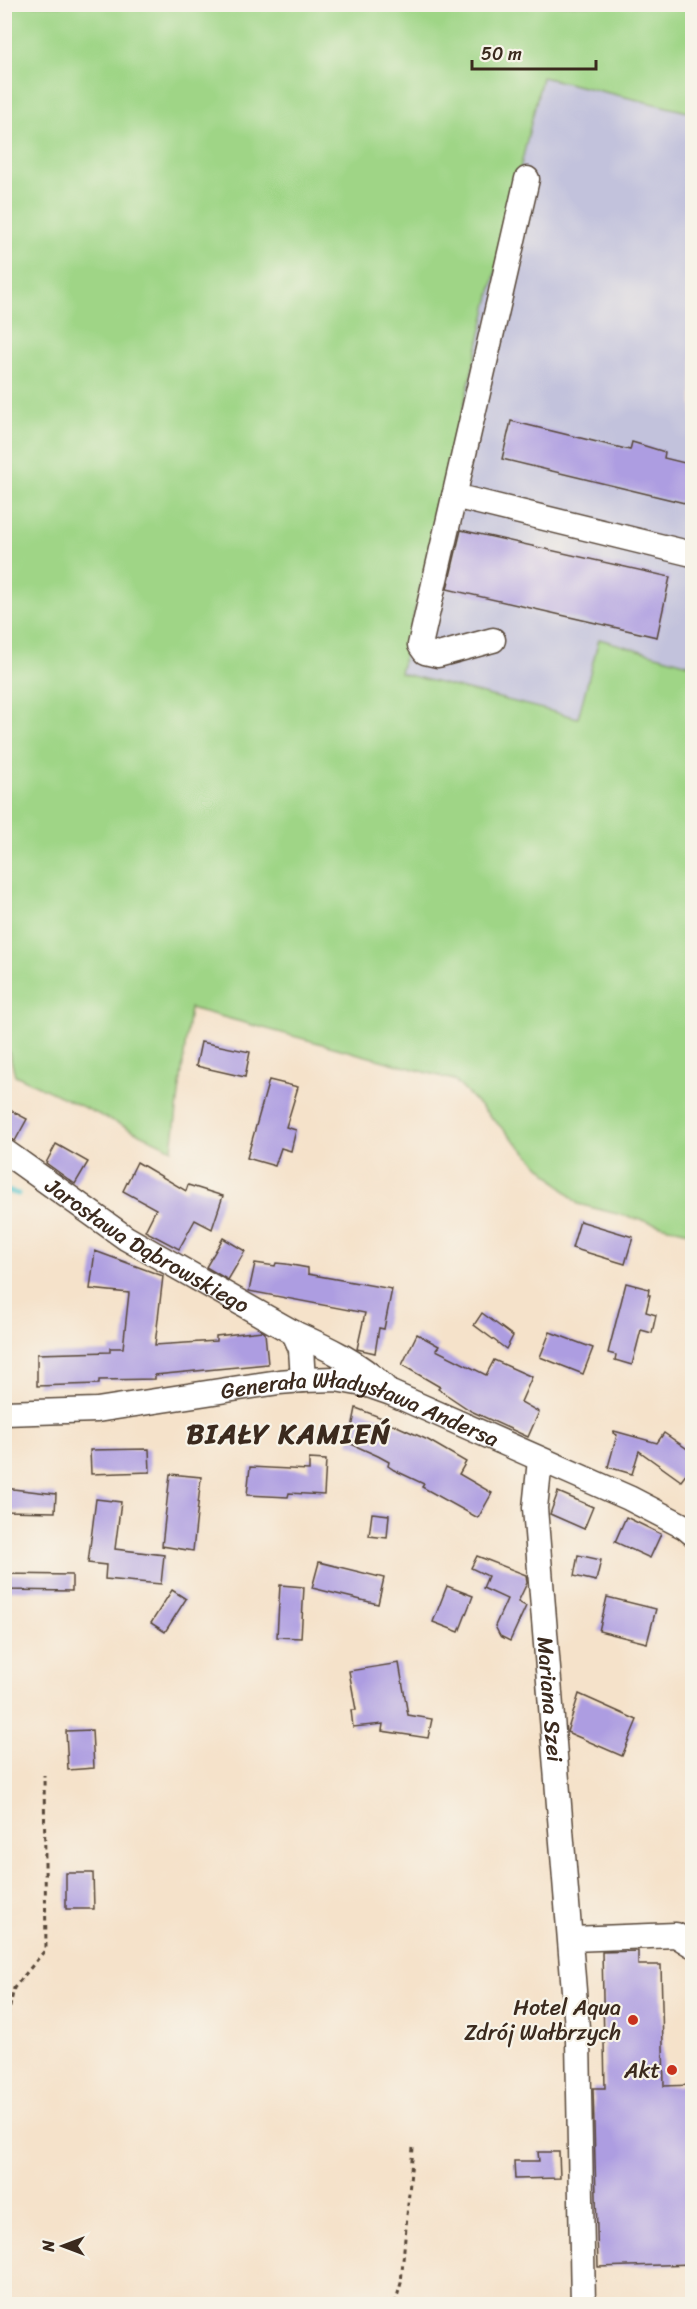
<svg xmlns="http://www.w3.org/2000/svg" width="697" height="2309" font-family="Sriracha,sans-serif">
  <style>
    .industrial { fill: #c2c2dc }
    .green { fill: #9fd586; stroke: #6d8052; stroke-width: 1.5 }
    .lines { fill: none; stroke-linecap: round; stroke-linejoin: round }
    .stream { stroke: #56c4cb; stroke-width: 5 }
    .building { fill: #ad9de1 }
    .minor-casing { stroke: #574638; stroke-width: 27 }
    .path { stroke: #574638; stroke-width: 3; stroke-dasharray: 4.5 4.5; stroke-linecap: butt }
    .minor { stroke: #fff; stroke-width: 24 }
    .poi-dot { fill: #c8321e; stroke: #f7f3e8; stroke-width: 2 }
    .labels { text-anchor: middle; stroke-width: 4.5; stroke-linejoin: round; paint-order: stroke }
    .street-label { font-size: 22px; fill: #3b2a1e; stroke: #f7f3e8 }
    .poi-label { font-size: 22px; fill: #3b2a1e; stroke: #f7f3e8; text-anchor: end }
    .district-label { font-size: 28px; font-weight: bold; letter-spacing: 1.5px; fill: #3b2a1e; stroke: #f7f3e8 }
  </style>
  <rect width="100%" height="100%" fill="#f7f3e8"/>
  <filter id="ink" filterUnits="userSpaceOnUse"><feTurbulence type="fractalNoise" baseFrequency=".0167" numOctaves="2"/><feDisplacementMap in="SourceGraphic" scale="12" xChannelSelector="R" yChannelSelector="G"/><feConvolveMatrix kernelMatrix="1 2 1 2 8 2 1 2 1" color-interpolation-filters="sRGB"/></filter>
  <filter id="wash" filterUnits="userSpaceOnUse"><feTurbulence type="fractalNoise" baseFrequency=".008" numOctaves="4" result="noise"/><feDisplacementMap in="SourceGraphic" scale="24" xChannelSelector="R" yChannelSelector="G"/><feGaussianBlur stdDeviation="1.35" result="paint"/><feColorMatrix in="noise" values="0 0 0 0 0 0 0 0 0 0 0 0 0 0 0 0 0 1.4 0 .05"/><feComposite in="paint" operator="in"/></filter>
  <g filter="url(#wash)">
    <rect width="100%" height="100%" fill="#f5e2ca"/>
    <path class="industrial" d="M542,76L692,113V665L599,639L578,719L400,673Z"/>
    <path class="green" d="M4,5H692V113L542,77L400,673L578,718L599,639L692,665V1233L578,1204L454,1080L190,1008L172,1149L15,1075L4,1034Z"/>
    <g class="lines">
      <path class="stream" d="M4,1190L18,1194"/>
    </g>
    <g id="blocks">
      <g class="building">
        <path d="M511,421L630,450L632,442L665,452L664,458L693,465V505L502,459Z"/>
        <path d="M461,530L670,577L657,637L447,589Z"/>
        <path d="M201,1042L250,1052L245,1077L196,1066Z"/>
        <path d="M269,1080L298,1087L286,1127L296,1130L291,1151L281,1148L275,1166L247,1158Z"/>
        <path d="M4,1107L27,1119L15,1141L4,1135Z"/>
        <path d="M56,1144L88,1162L75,1184L46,1163Z"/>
        <path d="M137,1162L186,1191L188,1185L223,1196L212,1229L195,1220L179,1249L145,1231L156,1209L123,1191Z"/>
        <path d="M580,1221L633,1237L625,1264L572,1248Z"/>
        <path d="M223,1238L245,1251L228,1280L206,1267Z"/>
        <path d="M95,1251L163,1276L155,1345L216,1341V1336L262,1331L265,1333L268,1364L155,1375V1379L99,1380V1384L37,1386V1354L110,1352V1348H123L129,1293L90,1289Z"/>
        <path d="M255,1263L275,1266L276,1263L286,1264L308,1268V1274L392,1289L384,1329L379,1328L375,1353L357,1349L365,1313L249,1291Z"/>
        <path d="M626,1283L649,1289L648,1295H650L646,1312L656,1315L652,1333L641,1330L632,1365L615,1360L616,1355L608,1353Z"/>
        <path d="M482,1313L513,1336L506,1349L474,1325Z"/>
        <path d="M550,1332L593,1348L583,1374L540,1357Z"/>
        <path d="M417,1334L439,1346L436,1350L486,1375L494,1360L532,1377L521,1402L539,1412L528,1437L471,1411L438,1389L440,1387L402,1365Z"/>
        <path d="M356,1408L382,1418L381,1419L428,1440L466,1462L459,1474L492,1493L478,1518L422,1487L424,1484L394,1470L388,1466L389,1462L378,1456L349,1443Z"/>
        <path d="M614,1431L657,1443L664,1433L693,1453V1465L681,1481L639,1451L632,1474L608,1467L617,1435L613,1433Z"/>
        <path d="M149,1449L150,1472L91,1474L90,1450Z"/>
        <path d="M309,1459L326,1460L324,1495L289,1493L288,1497L247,1495L250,1467L309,1470Z"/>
        <path d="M170,1474L201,1477L193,1551L162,1546Z"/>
        <path d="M4,1488L56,1494L55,1512L4,1511Z"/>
        <path d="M558,1492L593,1507L584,1529L550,1514Z"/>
        <path d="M96,1499L121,1502L115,1549L164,1555L161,1584L105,1579L106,1565L88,1563Z"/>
        <path d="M372,1513L389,1515L387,1538L369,1536Z"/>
        <path d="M626,1517L661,1534L650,1558L615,1542Z"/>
        <path d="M578,1555L601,1560L596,1581L574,1576Z"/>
        <path d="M477,1556L526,1575L527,1583L518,1602L526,1606L510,1641L500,1636L495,1626L507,1599L483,1588L488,1576L471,1568Z"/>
        <path d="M319,1562L384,1578L378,1604L312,1588Z"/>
        <path d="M4,1574L72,1575V1591L4,1590Z"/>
        <path d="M280,1585L304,1587L301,1638L277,1637Z"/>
        <path d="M447,1586L473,1596L459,1632L433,1622Z"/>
        <path d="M172,1590L186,1599L165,1632L151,1623Z"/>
        <path d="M607,1597L656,1609L647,1643L599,1631Z"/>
        <path d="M399,1663L408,1715L432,1719L428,1738L382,1731L383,1724L353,1727L351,1710H356L349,1671Z"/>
        <path d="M579,1694L637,1720L622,1756L567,1732Z"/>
        <path d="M92,1730L94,1768L68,1770L66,1731Z"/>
        <path d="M66,1873H93L94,1909H66Z"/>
        <path d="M638,1951V1965H661L664,2086L693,2085V2264L598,2267L593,2088H605L602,1952Z"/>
        <path d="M538,2152H559L560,2178L515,2179L514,2161H539Z"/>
      </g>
    </g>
  </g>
  <g filter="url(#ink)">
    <use href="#blocks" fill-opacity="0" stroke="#574638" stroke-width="1.5"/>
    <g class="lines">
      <defs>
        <g id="minor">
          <path d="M454,496L692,554"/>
          <path d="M493,640L438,655L425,652L420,645L527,179"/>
          <path id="s1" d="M4,1151L126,1238L294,1333C326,1347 358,1362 384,1387"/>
          <path d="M294,1333L301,1349L303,1380"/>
          <path id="s2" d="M4,1413L97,1410L279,1382L303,1380L336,1379L368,1385L391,1393L629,1498L685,1527L692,1533"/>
          <path id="s3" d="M540,1460L535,1508L578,2040L583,2304"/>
          <path d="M572,1939L676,1935L692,1945"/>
        </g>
      </defs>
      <use href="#minor" class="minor-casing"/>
      <g class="path">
        <path d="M4,2034L14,1988L46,1949L44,1775"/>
        <path d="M395,2304L401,2283L413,2148"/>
      </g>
      <use href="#minor" class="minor"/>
    </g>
  </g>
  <g class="poi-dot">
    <circle cx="633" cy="2020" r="6"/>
    <circle cx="672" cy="2070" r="6"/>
  </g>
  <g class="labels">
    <g class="street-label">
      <text dy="8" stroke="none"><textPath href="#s1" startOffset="172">Jarosława Dąbrowskiego</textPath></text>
      <text dy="8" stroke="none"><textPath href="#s2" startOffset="363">Generała Władysława Andersa</textPath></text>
      <text dy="8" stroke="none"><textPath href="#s3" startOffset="240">Mariana Szei</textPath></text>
    </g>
    <g class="poi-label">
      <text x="621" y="2015">Hotel Aqua<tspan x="621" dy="25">Zdrój Wałbrzych</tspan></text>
      <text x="660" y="2078">Akt</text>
    </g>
    <g class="district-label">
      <text x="289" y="1443">BIAŁY KAMIEŃ</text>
    </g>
  </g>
  <rect width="697" height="2309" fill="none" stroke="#f7f3e8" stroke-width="24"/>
  <g transform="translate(63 2246) rotate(270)" stroke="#f7f3e8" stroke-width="4.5" paint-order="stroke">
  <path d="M0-4.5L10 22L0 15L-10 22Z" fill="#3b2a1e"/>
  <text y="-9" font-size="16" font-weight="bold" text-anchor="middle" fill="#3b2a1e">N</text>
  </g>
  <path d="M472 60v9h124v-9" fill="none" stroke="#3b2a1e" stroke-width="3"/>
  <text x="481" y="60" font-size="18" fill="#3b2a1e" stroke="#f7f3e8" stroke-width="4.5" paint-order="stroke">50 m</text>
</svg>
